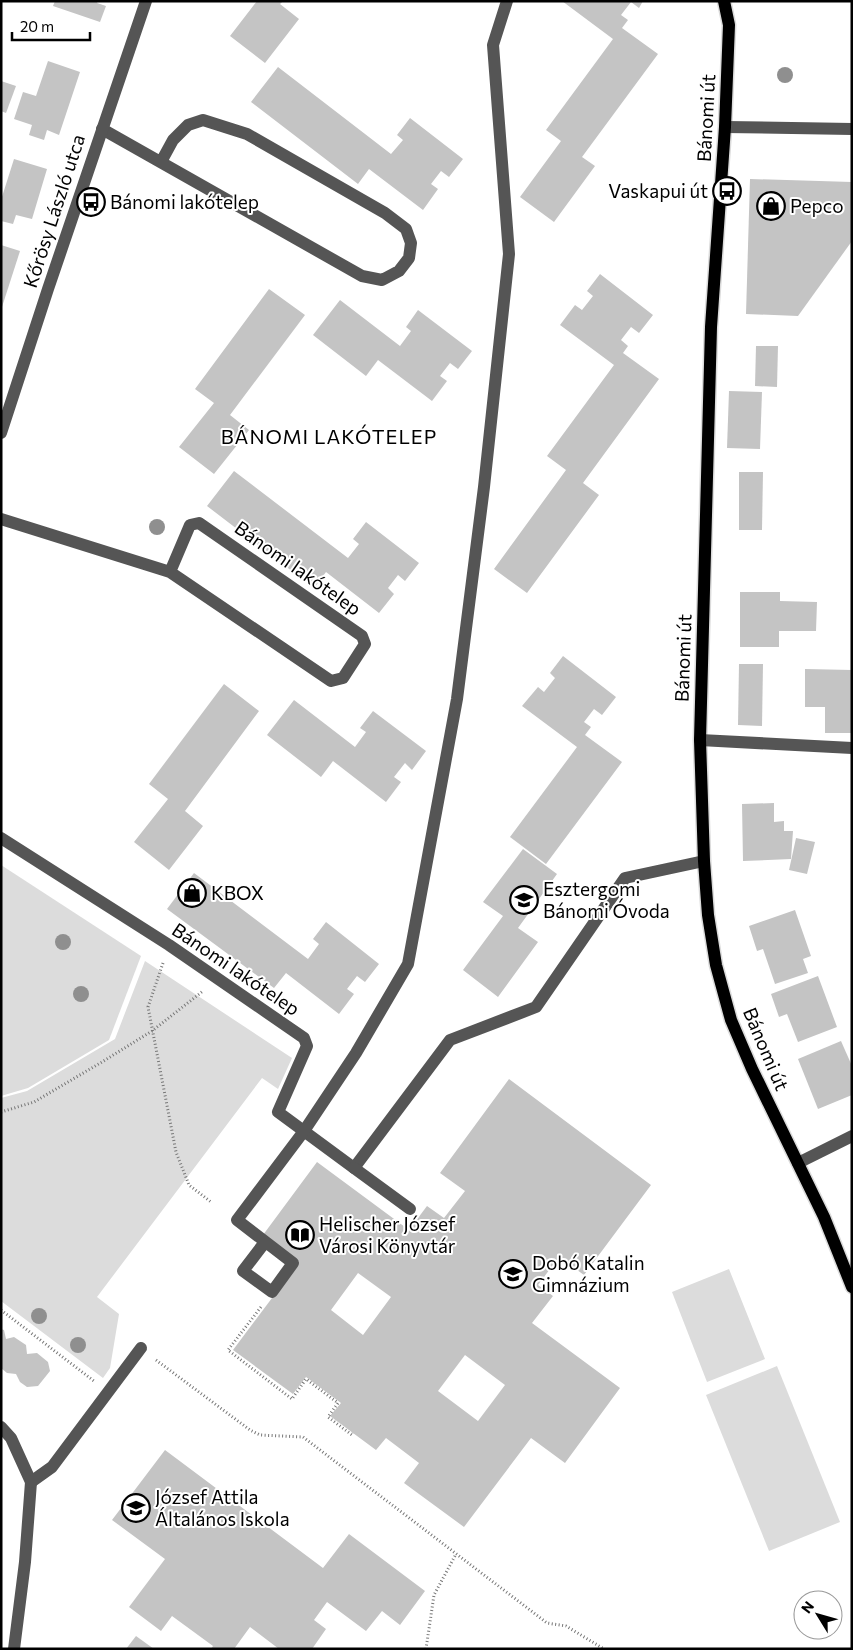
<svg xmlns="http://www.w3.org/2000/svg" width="853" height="1650" font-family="Commissioner,sans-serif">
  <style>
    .green { fill: #dcdcdc }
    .building { fill: #c4c4c4; fill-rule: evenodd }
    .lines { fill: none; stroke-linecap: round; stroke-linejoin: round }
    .major-casing { stroke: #dbdbdb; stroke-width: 15 }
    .path { stroke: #777; stroke-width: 3; stroke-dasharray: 1 2.5; stroke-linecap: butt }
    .minor { stroke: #555; stroke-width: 12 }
    .major { stroke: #000; stroke-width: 12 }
    .tree { fill: #8f8f8f }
    .labels { text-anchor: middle; stroke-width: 4; stroke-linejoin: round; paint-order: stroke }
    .street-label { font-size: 19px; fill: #000; stroke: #fff }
    .poi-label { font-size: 19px; fill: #000; stroke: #fff; text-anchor: start }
    .neighbourhood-label { font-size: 20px; letter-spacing: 1px; fill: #000; stroke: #fff }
  </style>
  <rect width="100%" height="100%" fill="#fff"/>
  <g class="green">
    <path d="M1,865L141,956L109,1040L28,1088L1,1096Z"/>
    <path d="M145,961L292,1058L278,1089L262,1078L97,1297L119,1314L110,1368L103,1378L1,1301V1098L27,1091L115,1039Z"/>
    <path d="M729,1269L765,1359L707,1382L672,1292Z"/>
    <path d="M777,1366L840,1522L769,1551L706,1395Z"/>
  </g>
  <g class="building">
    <path d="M55,1H98L97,3L106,6L100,22L53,6Z"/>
    <path d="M257,1H283L280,4L299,19L265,63L230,36Z"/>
    <path d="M562,1H643L639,8L631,2L621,15L628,20L622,28L658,54L582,157L595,166L554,222L520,197L561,141L546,130L613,39Z"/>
    <path d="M48,61L80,72L59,135L47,130L44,140L29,135L32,125L14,119L23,92L36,96Z"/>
    <path d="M278,67L391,154L403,140L397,135L410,118L463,159L449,177L441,171L431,184L438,189L423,210L369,169L358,184L251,102Z"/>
    <path d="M1,81L16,86L6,113L1,111Z"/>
    <path d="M14,159L47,169L32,219L16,215L13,224L1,221V200Z"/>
    <path d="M750,179L852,182V241L798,316L746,314Z"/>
    <path d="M1,245L20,251L2,307H1Z"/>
    <path d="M600,274L653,315L639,333L631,327L621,340L628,346L623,353L659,379L583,483L599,495L527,593L494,569L566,470L547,456L614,365L560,325L575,305L582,310L593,296L587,291Z"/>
    <path d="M269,289L305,315L230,415L249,430L214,474L179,447L214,403L195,389Z"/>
    <path d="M340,300L400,346L411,331L406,327L418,310L472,351L458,369L450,363L440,376L447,381L432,401L378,360L366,376L313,335Z"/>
    <path d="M756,346H778L777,387L755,386Z"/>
    <path d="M729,391L762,392L760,449L727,448Z"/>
    <path d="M234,471L348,558L359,544L353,539L366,522L419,563L405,581L398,575L388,588L394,594L379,613L326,572L314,588L207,506Z"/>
    <path d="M739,472H763L762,530H739Z"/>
    <path d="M740,592H780V601L817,602L816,631H779V647H740Z"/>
    <path d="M563,656L616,697L602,715L594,709L584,722L591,727L585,735L622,762L546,864L510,837L577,747L522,706L538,687L544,692L555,678L550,673Z"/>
    <path d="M739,664H763L762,726L738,725Z"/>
    <path d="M805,669L852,670V733H825V707H805Z"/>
    <path d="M224,684L259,711L185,811L203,826L169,870L134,842L168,799L149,784Z"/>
    <path d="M294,700L355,747L366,732L360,728L373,711L426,751L412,770L405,763L394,777L401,782L386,802L333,761L321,777L267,735Z"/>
    <path d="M774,803V822L784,821V831H793L791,859L743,861L742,804Z"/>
    <path d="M796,838L815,842L807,874L789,870Z"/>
    <path d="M523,849L557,874L518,928L538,942L498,997L463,970L503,916L483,902Z"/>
    <path d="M194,873L308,959L319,944L313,939L326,922L379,964L365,982L357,976L347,989L354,994L339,1014L286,973L274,988L167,909Z"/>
    <path d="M795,910L811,956L803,959L808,973L775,984L763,949L757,951L749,926Z"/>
    <path d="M818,976L837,1027L798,1042L787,1014L779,1017L771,994Z"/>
    <path d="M841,1041L852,1066V1095L818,1109L798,1059Z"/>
    <path d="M509,1079L651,1185L584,1275L559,1257L538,1285L553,1296L532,1323L620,1388L565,1463L531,1438L464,1527L404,1483L419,1463L386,1438L376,1450L330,1416L341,1403L306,1377L293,1394L233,1350L299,1262L263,1235L317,1162L409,1230L427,1206L444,1218L465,1191L440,1173ZM358,1273L391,1297L363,1335L331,1310ZM465,1355L505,1385L478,1421L438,1391Z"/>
    <path d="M1,1329L4,1330L6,1339L14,1337L26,1345L27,1354L37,1353L48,1362L50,1371L38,1386L27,1387L20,1382L16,1374L7,1373L1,1368Z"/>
    <path d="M165,1450L323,1568L349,1534L425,1591L400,1625L382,1611L366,1631L327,1602L314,1620L326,1629L312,1649H279L250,1627L234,1649H211L213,1646L172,1616L161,1631L129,1607L165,1559L112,1520Z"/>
    <path d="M136,1636L154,1649H126Z"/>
  </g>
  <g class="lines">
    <defs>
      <path id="major" d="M724,1L729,25L725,127L711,327L700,740L704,861L708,915L716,965L731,1020L752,1069L824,1217L852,1287"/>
    </defs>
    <use href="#major" class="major-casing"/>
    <g class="path">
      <path d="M163,963L148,1007L176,1152L189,1185L211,1202"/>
      <path d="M1,1112L34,1102L102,1062L152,1031L203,991"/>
      <path d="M261,1307L228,1350L292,1399L306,1379L338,1403L328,1417L352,1435L353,1433"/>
      <path d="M1,1310L94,1381"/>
      <path d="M156,1360L250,1430L260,1435L303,1437L547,1623L566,1626L604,1649"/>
      <path d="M426,1649L434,1595L456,1554"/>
    </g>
    <g class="minor">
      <path d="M725,127L852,129"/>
      <path d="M102,129L362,276L382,280L399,271L409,258L411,243L406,229L385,213L247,134L203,120L188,125L173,140L161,162"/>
      <path d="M1,433L48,289L146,1"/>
      <path d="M1,519L170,572L331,681L343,678L365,644L362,636L199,523L190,525L170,572"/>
      <path d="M700,740L852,748"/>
      <path d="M1,838L169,945L304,1038L307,1046L278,1112L354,1168L450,1040L536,1007L625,878L704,861"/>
      <path d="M798,1163L852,1136"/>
      <path d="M354,1168L410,1209"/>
      <path d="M265,1242L243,1271L272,1292L293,1263L237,1220L304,1131L356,1053L408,964L457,699L484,487L509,254L493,45L507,1"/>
      <path d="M1,1427L11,1438L31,1482L25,1562L14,1649"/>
      <path d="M31,1482L52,1467L141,1348"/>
    </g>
    <use href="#major" class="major"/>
  </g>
  <g class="tree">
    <circle cx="785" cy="75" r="8"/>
    <circle cx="157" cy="527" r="8"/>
    <circle cx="63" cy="942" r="8"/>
    <circle cx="81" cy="994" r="8"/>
    <circle cx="39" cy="1316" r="8"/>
    <circle cx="78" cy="1345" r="8"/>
  </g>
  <defs>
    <symbol id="bus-ring" viewBox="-11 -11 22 22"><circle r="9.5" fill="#fff" stroke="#000" stroke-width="1.5"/><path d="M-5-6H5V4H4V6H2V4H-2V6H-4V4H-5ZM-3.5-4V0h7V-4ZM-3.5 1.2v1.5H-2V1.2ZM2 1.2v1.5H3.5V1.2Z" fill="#000"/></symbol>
    <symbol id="shop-ring" viewBox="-11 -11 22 22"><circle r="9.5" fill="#fff" stroke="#000" stroke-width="1.5"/><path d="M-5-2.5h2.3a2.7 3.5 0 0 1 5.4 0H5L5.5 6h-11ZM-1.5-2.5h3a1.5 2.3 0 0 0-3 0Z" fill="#000"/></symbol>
    <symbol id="school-ring" viewBox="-11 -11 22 22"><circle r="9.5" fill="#fff" stroke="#000" stroke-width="1.5"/><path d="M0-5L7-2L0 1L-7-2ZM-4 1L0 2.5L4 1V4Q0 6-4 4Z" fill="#000"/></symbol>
    <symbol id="library-ring" viewBox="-11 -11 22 22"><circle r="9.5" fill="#fff" stroke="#000" stroke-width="1.5"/><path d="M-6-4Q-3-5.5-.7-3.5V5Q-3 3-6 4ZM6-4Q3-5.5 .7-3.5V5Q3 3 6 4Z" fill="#000"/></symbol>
  </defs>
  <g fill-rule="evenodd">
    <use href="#bus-ring" x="711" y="175" width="32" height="32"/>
    <use href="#bus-ring" x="75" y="186" width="32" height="32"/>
    <use href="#shop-ring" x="755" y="190" width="32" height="32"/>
    <use href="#shop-ring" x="176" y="877" width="32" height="32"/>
    <use href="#school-ring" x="508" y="884" width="32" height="32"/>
    <use href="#library-ring" x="284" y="1219" width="32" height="32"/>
    <use href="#school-ring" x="497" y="1258" width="32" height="32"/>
    <use href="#school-ring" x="120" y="1492" width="32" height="32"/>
  </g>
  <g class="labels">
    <g class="street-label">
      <text transform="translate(706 118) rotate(-87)" y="7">Bánomi út</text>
      <text transform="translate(54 211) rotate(-72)" y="7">Kőrösy László utca</text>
      <text transform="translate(298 568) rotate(35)" y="7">Bánomi lakótelep</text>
      <text transform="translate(683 658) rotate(-88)" y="7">Bánomi út</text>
      <text transform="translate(236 969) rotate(34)" y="7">Bánomi lakótelep</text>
      <text transform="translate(766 1049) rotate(67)" y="7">Bánomi út</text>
    </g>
    <g class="poi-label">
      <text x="708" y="198" text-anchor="end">Vaskapui út</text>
      <text x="110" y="209">Bánomi lakótelep</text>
      <text x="790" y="213">Pepco</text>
      <text x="543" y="896">Esztergomi<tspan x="543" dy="22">Bánomi Óvoda</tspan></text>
      <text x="211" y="900">KBOX</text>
      <text x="319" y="1231">Helischer József<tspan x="319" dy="22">Városi Könyvtár</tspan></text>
      <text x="532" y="1270">Dobó Katalin<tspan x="532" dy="22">Gimnázium</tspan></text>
      <text x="155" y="1504">József Attila<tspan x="155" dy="22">Általános Iskola</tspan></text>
    </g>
    <g class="neighbourhood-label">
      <text x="329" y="444">BÁNOMI LAKÓTELEP</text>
    </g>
  </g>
  <rect width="853" height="1650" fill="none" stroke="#000000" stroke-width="5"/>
  <g transform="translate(818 1615) rotate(307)"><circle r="24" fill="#ffffff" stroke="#999999"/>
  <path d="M0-4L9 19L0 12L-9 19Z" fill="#000000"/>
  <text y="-8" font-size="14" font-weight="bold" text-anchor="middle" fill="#000000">N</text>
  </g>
  <path d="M12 32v8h78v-8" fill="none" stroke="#000000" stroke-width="2.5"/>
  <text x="20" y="32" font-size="15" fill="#000000" stroke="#ffffff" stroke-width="4" paint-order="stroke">20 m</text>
</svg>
